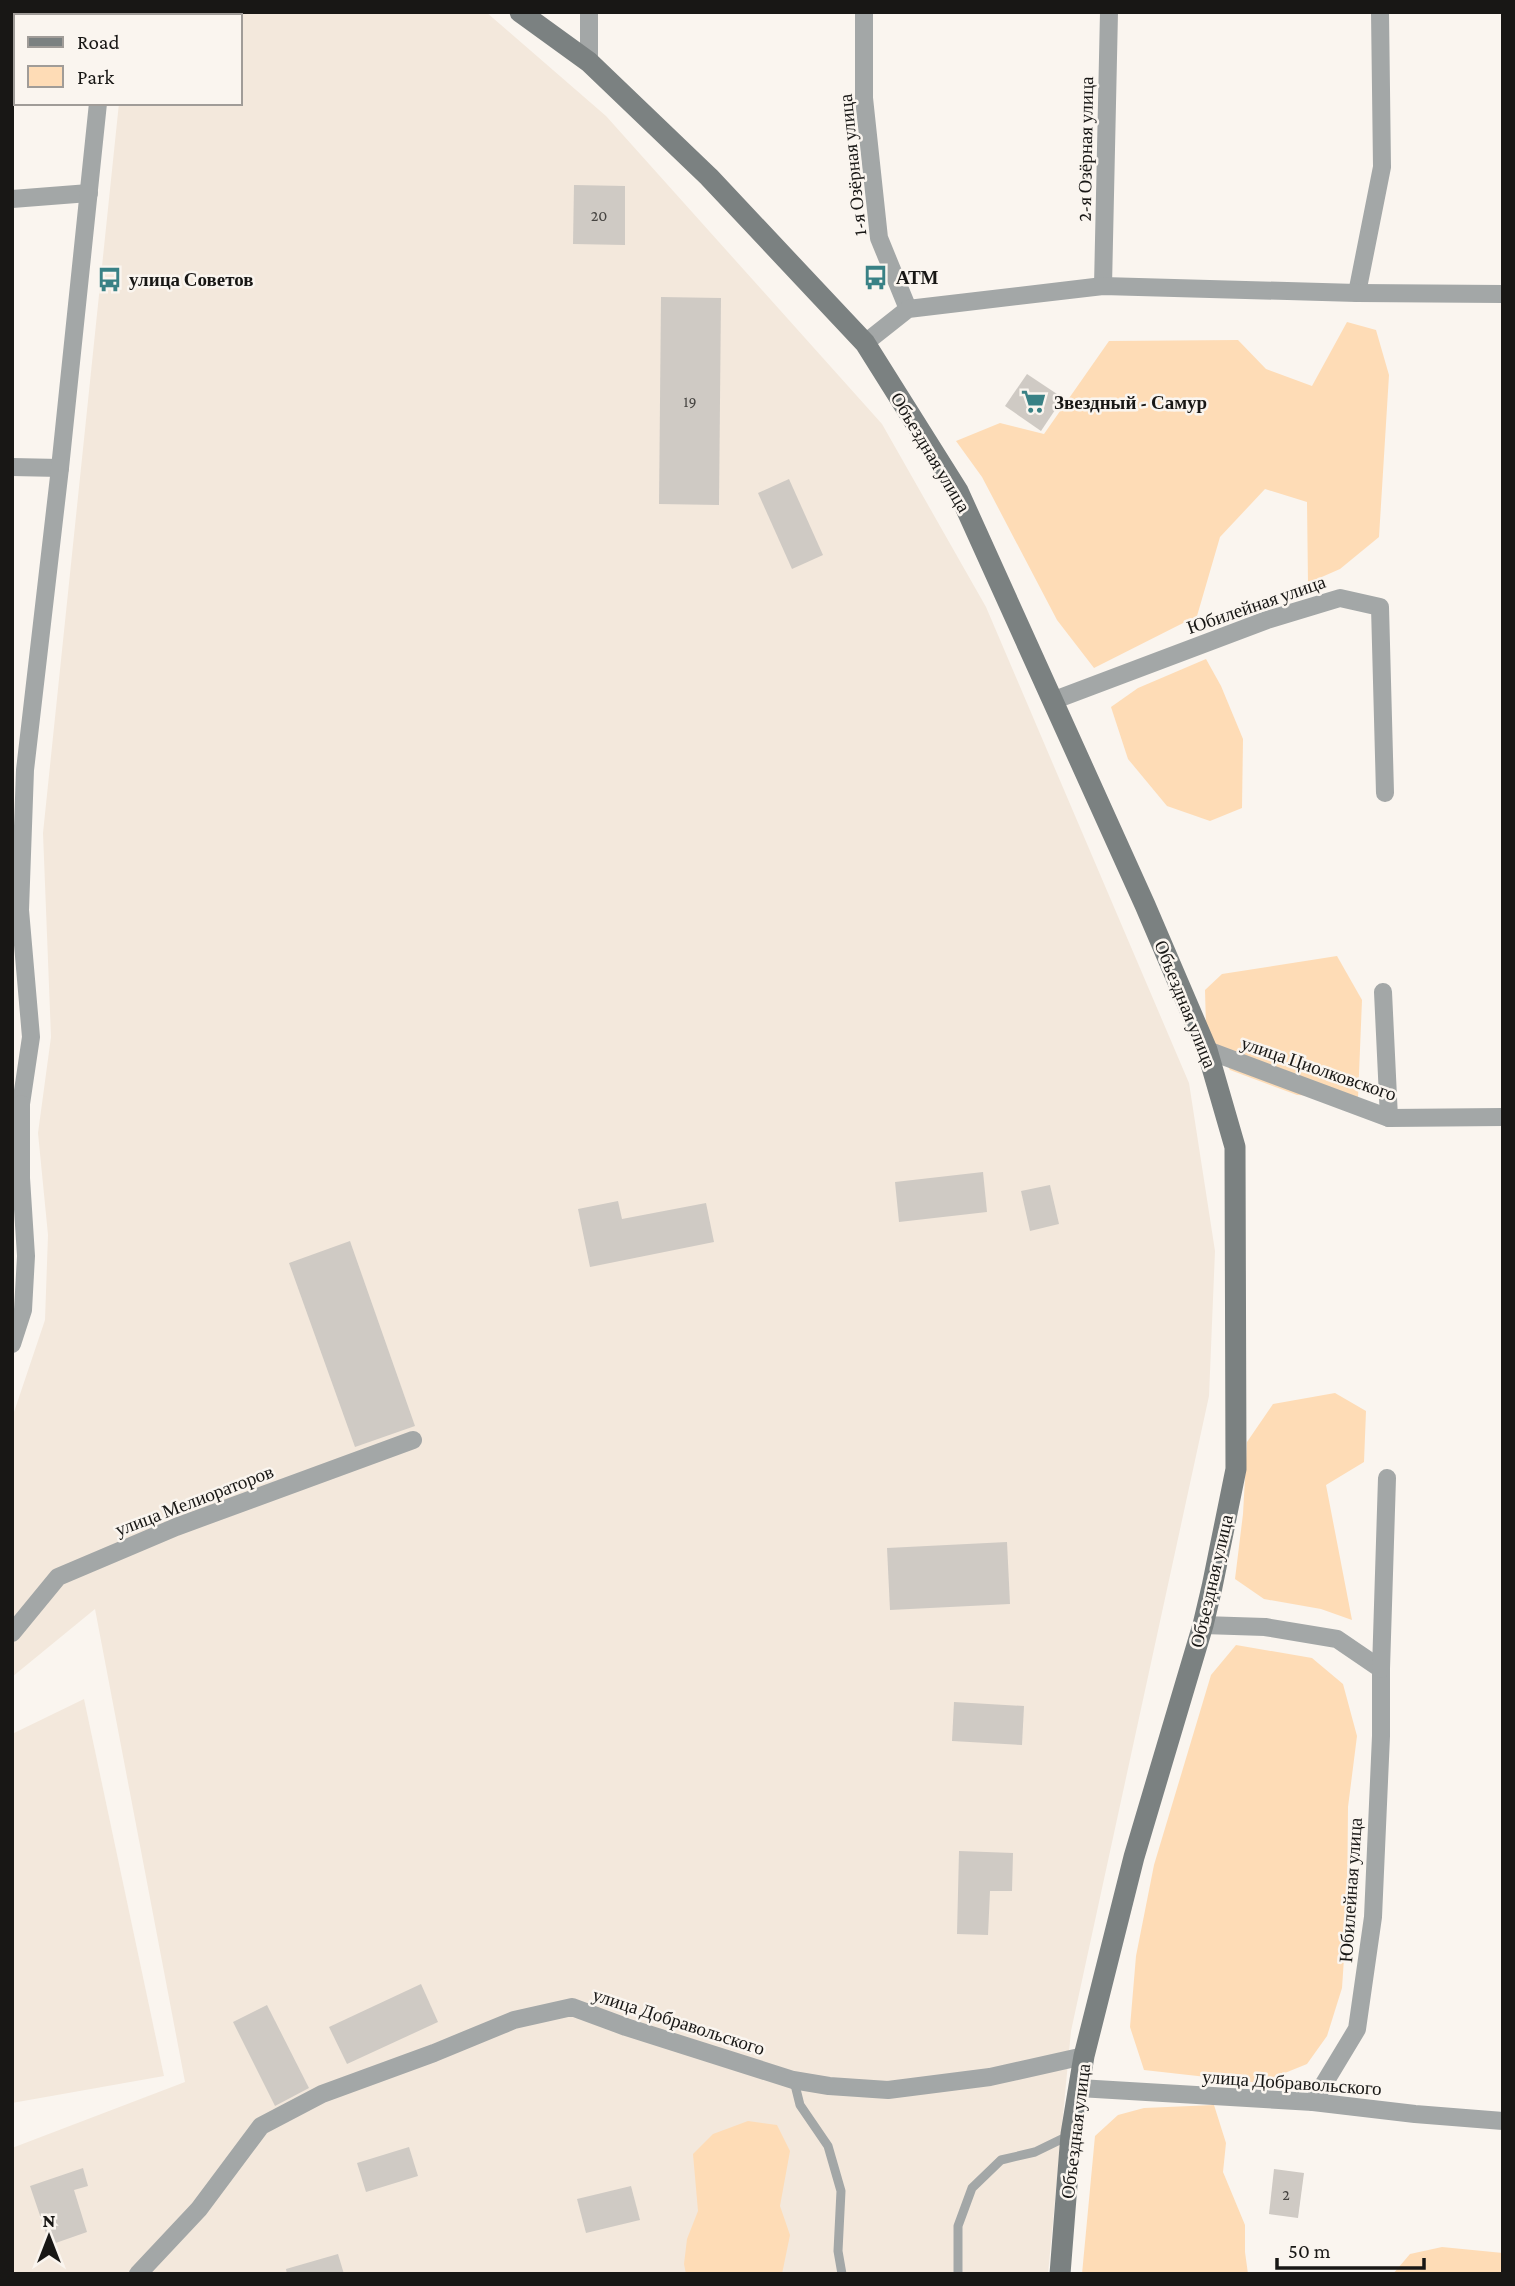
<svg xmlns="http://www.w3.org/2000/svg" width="1515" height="2286" font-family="'Crimson Pro',serif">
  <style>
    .built { fill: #f3e8dc }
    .green { fill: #fedcb6 }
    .building { fill: #cfcac4 }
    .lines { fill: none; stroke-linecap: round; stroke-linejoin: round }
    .service { stroke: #a3a7a7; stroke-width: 9 }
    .minor { stroke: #a3a7a7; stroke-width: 18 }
    .secondary { stroke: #7b8181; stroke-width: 21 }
    .labels { text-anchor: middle; stroke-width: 5; stroke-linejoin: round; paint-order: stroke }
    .number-label { font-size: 16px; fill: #464441 }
    .street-label { font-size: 19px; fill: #181715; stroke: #faf5ef }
    .poi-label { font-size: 19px; font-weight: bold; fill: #181715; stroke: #faf5ef; text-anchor: start }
  </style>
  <rect width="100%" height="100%" fill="#faf5ef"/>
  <g class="built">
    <path d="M129,12H486L606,116L882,424L986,607L1189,1083L1215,1251L1209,1396L1071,2031L1048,2274H12V2148L185,2082L95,1609L12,1677V1418L45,1320L48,1235L38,1133L51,1037L43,833L119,103H240V16H129Z"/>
    <path d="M84,1699L164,2076L12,2103V1734Z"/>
  </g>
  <g class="green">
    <path d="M1347,322L1376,330L1389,375L1379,537L1340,569L1308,583L1307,502L1265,489L1220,537L1197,616L1094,668L1057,620L982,477L956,441L1000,423L1044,434L1109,341L1238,340L1266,369L1312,386Z"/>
    <path d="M1206,659L1221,686L1243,739L1242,808L1210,821L1167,806L1128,759L1111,707L1138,688Z"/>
    <path d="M1337,956L1362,1000L1358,1098L1297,1095L1230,1070L1206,1026L1205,990L1222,974Z"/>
    <path d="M1335,1393L1366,1411L1364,1462L1326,1485L1352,1620L1321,1609L1264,1599L1235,1579L1243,1514L1247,1442L1273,1404Z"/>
    <path d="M1236,1645L1312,1658L1343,1684L1357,1736L1348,1807L1347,1913L1342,1988L1327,2036L1307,2064L1260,2083L1144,2070L1130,2027L1136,1956L1154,1865L1211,1675Z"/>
    <path d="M1214,2105L1226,2143L1223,2172L1245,2225V2252L1248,2274H1082L1095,2136L1118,2115L1144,2108Z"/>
    <path d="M748,2121L777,2125L790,2151L780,2206L790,2235L782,2274H686L684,2264L687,2239L698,2211L693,2154L713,2134Z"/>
    <path d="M1442,2247L1503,2253V2274H1393L1410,2254Z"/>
  </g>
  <g class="building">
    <path d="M574,185L625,186V245L573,244Z"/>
    <path d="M661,297L721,298L719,505L659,504Z"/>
    <path d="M1027,374L1063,398L1041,431L1005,406Z"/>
    <path d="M789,479L823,555L792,569L758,493Z"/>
    <path d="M983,1172L987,1212L899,1222L895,1182Z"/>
    <path d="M1050,1185L1059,1224L1030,1231L1021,1191Z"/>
    <path d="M618,1201L622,1219L706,1203L714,1242L590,1267L578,1209Z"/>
    <path d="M350,1241L415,1426L355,1447L289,1263Z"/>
    <path d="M1007,1542L1010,1604L890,1610L887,1548Z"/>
    <path d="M954,1702L1024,1706L1022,1745L952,1741Z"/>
    <path d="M959,1851L1013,1853L1012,1891H990L988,1935L957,1934Z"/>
    <path d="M421,1984L438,2022L347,2064L329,2027Z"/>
    <path d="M267,2005L309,2088L275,2106L233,2022Z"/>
    <path d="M409,2147L418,2176L366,2192L357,2163Z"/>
    <path d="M83,2168L88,2186L74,2190L87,2232L50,2245L30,2186Z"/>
    <path d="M1274,2169L1304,2173L1298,2218L1269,2214Z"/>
    <path d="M631,2186L640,2220L586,2233L577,2199Z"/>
    <path d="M338,2254L344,2274H287L286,2269Z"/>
  </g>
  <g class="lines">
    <g class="service">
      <path d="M794,2081L800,2105L828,2146L841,2191L838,2251L842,2274"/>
      <path d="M958,2274V2226L972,2188L1001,2160L1035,2152L1070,2135"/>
    </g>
    <g class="minor">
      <path d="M589,12V62"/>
      <path d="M864,12V98L879,238L908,309"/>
      <path d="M108,16V12"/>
      <path d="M12,199L89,193"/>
      <path d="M1103,286L1109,12"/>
      <path d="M1357,293L1382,167L1380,12"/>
      <path d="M865,343L908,309L1103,286L1357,293L1503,294"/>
      <path d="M12,467L60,468"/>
      <path d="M1052,701L1267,620L1340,598L1380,607L1385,793"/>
      <path d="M1383,992L1389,1118"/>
      <path d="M1207,1050L1389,1118L1503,1117"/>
      <path d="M12,1115L21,1104L31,1037L20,910L25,770L60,468L98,103"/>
      <path d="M12,1344L23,1310L26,1256L21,1178V1104"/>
      <path d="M1203,1625L1265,1627L1337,1639L1381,1669V1736L1373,1917L1357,2029L1313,2102"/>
      <path d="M12,1633L58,1577L176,1527L413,1440"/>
      <path d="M1381,1669L1387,1478"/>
      <path d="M1079,2088L1313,2102L1415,2114L1503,2121"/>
      <path d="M138,2274L199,2209L261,2126L322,2094L434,2053L514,2020L572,2007L626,2027L793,2080L829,2086L888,2090L990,2077L1084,2056"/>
    </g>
    <path class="secondary" d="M520,12L589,62L709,177L865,343L958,491L1145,905L1207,1050L1235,1147L1236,1469L1212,1587L1203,1625L1134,1857L1084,2056L1071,2134L1060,2274"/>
  </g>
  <defs>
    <symbol id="bus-bare" viewBox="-9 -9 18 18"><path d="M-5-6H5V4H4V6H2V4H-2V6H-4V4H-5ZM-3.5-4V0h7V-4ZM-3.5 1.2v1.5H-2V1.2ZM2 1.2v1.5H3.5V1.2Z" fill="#398185" stroke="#faf5ef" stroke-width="2.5" paint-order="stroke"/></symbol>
    <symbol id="supermarket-bare" viewBox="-9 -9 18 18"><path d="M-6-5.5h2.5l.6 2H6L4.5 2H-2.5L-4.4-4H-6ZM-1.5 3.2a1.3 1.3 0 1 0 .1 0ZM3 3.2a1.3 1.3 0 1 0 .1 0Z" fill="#398185" stroke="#faf5ef" stroke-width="2.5" paint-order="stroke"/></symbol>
  </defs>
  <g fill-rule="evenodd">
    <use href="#bus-bare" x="858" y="260" width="35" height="35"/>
    <use href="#bus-bare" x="92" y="262" width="35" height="35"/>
    <use href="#supermarket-bare" x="1016" y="384" width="35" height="35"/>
  </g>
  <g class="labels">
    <g class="number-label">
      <text x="599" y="221">20</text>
      <text x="690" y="407">19</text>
      <text x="1286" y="2200">2</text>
    </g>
    <g class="street-label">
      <text transform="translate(1085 149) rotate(-89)" y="7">2-я Озёрная улица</text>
      <text transform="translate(852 165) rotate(-96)" y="7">1-я Озёрная улица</text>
      <text transform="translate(931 452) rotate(59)" y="7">Объездная улица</text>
      <text transform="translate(1256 604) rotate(-19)" y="7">Юбилейная улица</text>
      <text transform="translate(1186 1004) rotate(68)" y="7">Объездная улица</text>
      <text transform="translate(1319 1068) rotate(19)" y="7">улица Циолковского</text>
      <text transform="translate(194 1500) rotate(-21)" y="7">улица Мелиораторов</text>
      <text transform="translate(1211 1581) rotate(-77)" y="7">Объездная улица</text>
      <text transform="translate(1350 1890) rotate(-86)" y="7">Юбилейная улица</text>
      <text transform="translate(679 2021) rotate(18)" y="7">улица Добравольского</text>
      <text transform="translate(1292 2082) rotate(4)" y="7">улица Добравольского</text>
      <text transform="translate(1075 2131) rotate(-83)" y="7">Объездная улица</text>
    </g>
    <g class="poi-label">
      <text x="896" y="284">АТМ</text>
      <text x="129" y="286">улица Советов</text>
      <text x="1054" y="409">Звездный - Самур</text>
    </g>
  </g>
  <rect width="1515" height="2286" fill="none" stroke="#181715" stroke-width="28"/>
  <rect x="14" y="14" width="228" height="91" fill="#faf5ef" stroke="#a09c98" stroke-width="2"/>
  <rect x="28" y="37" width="35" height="10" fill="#7b8181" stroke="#a09c98" stroke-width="2"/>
  <text x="77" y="49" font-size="21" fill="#181715">Road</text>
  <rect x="28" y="66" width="35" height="21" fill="#fedcb6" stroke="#a09c98" stroke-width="2"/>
  <text x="77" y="84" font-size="21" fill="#181715">Park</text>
  <g transform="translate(49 2237)" stroke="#faf5ef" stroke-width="5" paint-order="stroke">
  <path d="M0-5L12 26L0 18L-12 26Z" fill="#181715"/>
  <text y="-10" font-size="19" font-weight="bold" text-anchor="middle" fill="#181715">N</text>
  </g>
  <path d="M1277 2258v10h147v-10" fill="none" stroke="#181715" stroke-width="3.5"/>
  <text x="1288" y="2258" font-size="21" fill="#181715" stroke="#faf5ef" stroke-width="5" paint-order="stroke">50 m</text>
</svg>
